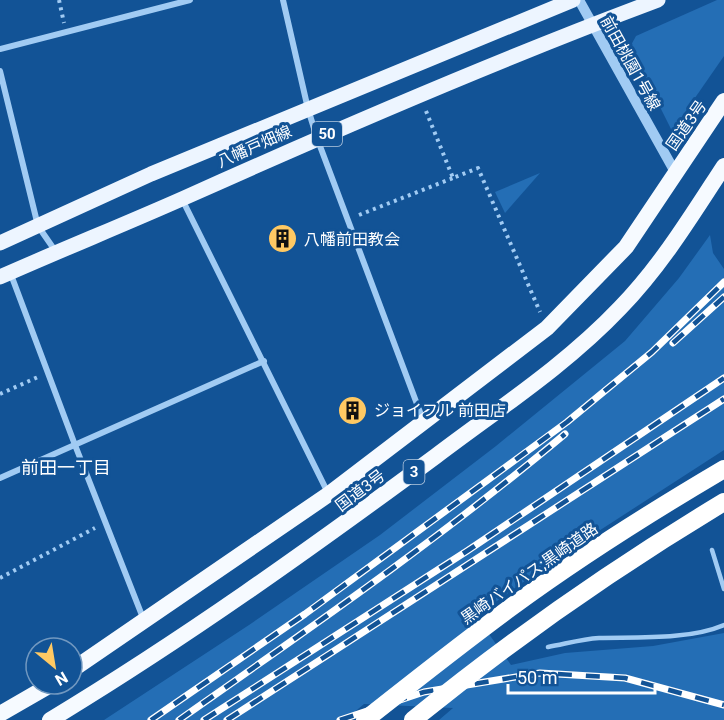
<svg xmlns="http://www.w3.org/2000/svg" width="724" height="720" font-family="Roboto,'Noto Sans JP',sans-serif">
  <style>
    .green { fill: #246eb5 }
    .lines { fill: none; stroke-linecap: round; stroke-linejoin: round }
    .path { stroke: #a1cbf3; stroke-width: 4; stroke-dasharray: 3 4.5; stroke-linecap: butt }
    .service { stroke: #a1cbf3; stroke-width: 4.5 }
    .minor { stroke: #a1cbf3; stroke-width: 6 }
    .tertiary { stroke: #a1cbf3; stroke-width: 10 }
    .primary { stroke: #edf5ff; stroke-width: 15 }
    .trunk { stroke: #f6faff; stroke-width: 16 }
    .rail-casing { stroke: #fff; stroke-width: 7 }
    .rail { stroke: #125396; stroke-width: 4.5; stroke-dasharray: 14; stroke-linecap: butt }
    .motorway-bridge { stroke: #fff; stroke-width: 18 }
    .labels { text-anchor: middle; stroke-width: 6; stroke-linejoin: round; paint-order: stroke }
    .shield { fill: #125396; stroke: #b8cbe0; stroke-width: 1.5 }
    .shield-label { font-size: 15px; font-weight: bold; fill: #fff }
    .street-label { font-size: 16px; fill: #fff; stroke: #125396 }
    .poi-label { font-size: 16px; fill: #fff; stroke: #125396; text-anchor: start }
    .neighbourhood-label { font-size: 18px; fill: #fff; stroke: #125396 }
  </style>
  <rect width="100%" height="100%" fill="#125396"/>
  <g class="green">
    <path d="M717,0H724V56L672,131L630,47L636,36Z"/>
    <path d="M540,173L505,213L495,192Z"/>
    <path d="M710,235L713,253L724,269V450L557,558L476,616L511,665L565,653L653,646L724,633V720H439L453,708L364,704L345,720H104L249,625L380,535L496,446L625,341L679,278Z"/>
  </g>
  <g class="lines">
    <g class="path">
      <path d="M59,0L64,23"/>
      <path d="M426,111L453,178L478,168L540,312"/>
      <path d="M359,215L453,178"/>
      <path d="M0,394L38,377"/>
      <path d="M0,578L95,528"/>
    </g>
    <g class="service">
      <path d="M712,550L724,589"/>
      <path d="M548,647C565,644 582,639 599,638C637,637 689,640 724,625"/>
    </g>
    <g class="minor">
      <path d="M283,0L308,109L317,138L423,420"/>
      <path d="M0,49L190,0"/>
      <path d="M0,71L38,226L56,252"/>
      <path d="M182,199L328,493"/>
      <path d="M10,272L75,445L143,618"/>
      <path d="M0,478L264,361"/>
    </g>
    <path class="tertiary" d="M579,0L675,172"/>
    <g class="primary">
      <path d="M0,243L151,174L573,0"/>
      <path d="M0,277C61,250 123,225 184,198C340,128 497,60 658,0"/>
    </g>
    <g class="trunk">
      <path d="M72,670L329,494L547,328L626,247L724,101"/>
      <path d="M0,714L52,684"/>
      <path d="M50,720C184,639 310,549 436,456C498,409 566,365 620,308C661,266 692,215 724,166"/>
    </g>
    <defs>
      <g id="rail">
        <path d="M673,343L724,297"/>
        <path d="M151,720L305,614L567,422L652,352L724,282"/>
        <path d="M179,720C310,628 442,537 565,434"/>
        <path d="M204,720L467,551L724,378"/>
        <path d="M227,720L724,399"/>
        <path d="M340,720L424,692L540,673L625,678L724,705"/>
      </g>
    </defs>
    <use href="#rail" class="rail-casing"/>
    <use href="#rail" class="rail"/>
    <g class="motorway-bridge">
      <path d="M365,720C413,682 461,644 510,608C578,558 651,512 724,469"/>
      <path d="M413,720C511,640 616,567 724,502"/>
    </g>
  </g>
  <defs>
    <symbol id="building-disc" viewBox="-11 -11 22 22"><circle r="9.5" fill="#ffc963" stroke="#125396"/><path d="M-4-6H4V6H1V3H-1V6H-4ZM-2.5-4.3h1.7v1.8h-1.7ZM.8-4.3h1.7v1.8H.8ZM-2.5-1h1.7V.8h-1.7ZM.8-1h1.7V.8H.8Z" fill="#111"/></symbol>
  </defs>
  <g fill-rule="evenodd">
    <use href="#building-disc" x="266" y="222" width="33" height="33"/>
    <use href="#building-disc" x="336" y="394" width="33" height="33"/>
  </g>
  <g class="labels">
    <g class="shield">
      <rect x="312" y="122" width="30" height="24" rx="4.5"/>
      <rect x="403.5" y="460" width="21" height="24" rx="4.5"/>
    </g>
    <g class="shield-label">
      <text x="327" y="139">50</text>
      <text x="414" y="477">3</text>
    </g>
    <g class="street-label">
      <text transform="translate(631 63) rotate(61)" y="6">前田桃園1号線</text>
      <text transform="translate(686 125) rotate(-55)" y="6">国道3号</text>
      <text transform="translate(254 146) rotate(-24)" y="6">八幡戸畑線</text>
      <text transform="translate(360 490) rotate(-37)" y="6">国道3号</text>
      <text transform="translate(529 573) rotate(-35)" y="6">黒崎バイパス;黒崎道路</text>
    </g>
    <g class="poi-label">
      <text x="304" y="245">八幡前田教会</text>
      <text x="374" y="416">ジョイフル 前田店</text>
    </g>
    <g class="neighbourhood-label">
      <text x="66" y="474">前田一丁目</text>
    </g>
  </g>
  <g transform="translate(54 666) rotate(150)"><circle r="28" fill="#125396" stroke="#7198c0" stroke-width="1.5"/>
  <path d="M0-4.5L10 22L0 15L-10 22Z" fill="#ffc963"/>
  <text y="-9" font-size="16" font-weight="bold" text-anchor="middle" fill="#ffffff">N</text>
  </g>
  <path d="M508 684v9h147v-9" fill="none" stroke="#ffffff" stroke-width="3"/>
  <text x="517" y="684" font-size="18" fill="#ffffff" stroke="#125396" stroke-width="4.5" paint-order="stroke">50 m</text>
</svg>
